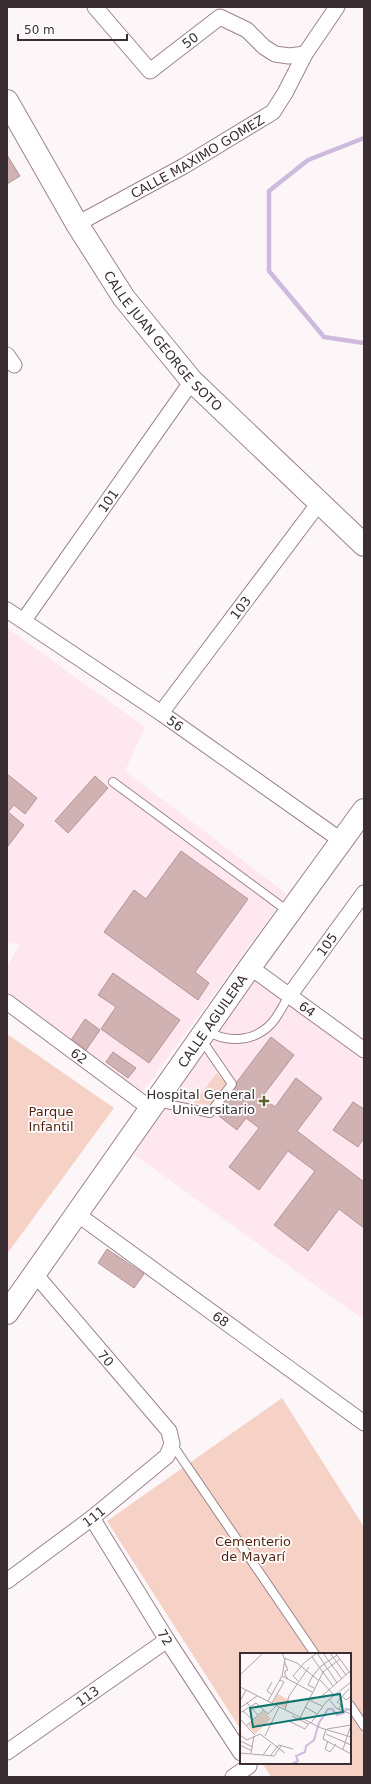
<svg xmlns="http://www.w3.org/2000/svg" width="371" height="1784" font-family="'DejaVu Sans',sans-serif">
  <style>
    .built { fill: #fee7ef }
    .green { fill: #f6d2c6 }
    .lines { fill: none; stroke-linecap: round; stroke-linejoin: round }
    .stream { stroke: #cebade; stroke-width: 4.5 }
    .building { fill: #d1b2b3; stroke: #b39596 }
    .lane-casing { stroke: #9e838d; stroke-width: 10 }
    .street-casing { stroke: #9e838d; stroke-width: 17 }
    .secondary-casing { stroke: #9e838d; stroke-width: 24 }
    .lane { stroke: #fff; stroke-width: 8 }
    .street { stroke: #fff; stroke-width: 15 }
    .secondary { stroke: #fff; stroke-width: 22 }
    .poi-dot { fill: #625f2b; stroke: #fff; stroke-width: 1.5 }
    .labels { text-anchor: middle; stroke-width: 3.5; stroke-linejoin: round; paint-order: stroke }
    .street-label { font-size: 13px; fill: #3a2e32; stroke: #fff }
    .poi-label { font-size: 13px; fill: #3a2e32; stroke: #fff; text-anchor: end }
    .park-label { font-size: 13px; fill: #541f0d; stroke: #fff }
    .inset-river { fill: none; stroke: #cebade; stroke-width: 2 }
    .inset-road { fill: none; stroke: #aea6a9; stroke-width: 1 }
    .view { fill: #0f766e; fill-opacity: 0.15; stroke: #0f766e; stroke-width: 2 }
    .inset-edge { fill: none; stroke: #3a2e32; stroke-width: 2 }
  </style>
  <rect width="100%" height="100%" fill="#fcf6f8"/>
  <g class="built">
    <path d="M7,628L145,727L125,771L287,894L139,1097L7,992V967L20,944L7,943Z"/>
    <path d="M256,969L364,1052V1320L129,1151Z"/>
  </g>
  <g class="green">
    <path d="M7,1034L114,1108L7,1254Z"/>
    <path d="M217,1073L226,1084L211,1105L194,1103Z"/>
    <path d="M282,1398L364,1527V1777H271L262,1763H350V1654H241V1730L107,1521Z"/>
  </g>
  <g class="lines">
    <path class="stream" d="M364,138L308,160L269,191V271L324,337L364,343"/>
  </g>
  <g class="building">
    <path d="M7,155L20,176L7,184Z"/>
    <path d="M7,774L37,798L25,814L14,805L8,812L24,825L8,846Z"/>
    <path d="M95,776L108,788L68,833L55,821Z"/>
    <path d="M181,851L248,899L195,972L209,983L198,1000L104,932L134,890L146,899Z"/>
    <path d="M113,973L180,1020L149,1063L101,1029L116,1007L98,995Z"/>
    <path d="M85,1019L100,1030L86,1050L71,1040Z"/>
    <path d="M271,1037L294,1055L262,1097L275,1107L296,1078L322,1098L297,1131L364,1182V1228L339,1209L308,1251L274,1225L315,1171L288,1151L259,1190L229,1167L259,1128L246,1118L237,1130L214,1112Z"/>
    <path d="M113,1052L136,1068L128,1078L106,1062Z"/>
    <path d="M353,1102L364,1109V1138L358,1147L333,1130Z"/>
    <path d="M107,1249L144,1274L134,1288L98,1263Z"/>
  </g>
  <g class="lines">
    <defs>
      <g id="lane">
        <path d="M113,782L289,912"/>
        <path d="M207,1031C227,1043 253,1042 270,1025C278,1017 283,1005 289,996"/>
        <path d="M157,1102L210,1113L232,1084L201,1039"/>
        <path d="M172,1444L315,1654"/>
        <path d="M350,1705L364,1726"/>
      </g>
      <g id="street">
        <path id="s1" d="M95,7L150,71L220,17L247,30L264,47L275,54L289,56L305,54"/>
        <path id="s2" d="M77,224L184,166L273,112L285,93L305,54L337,7"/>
        <path d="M7,355L14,365"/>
        <path id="s3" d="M7,610L161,713L342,841"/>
        <path id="s4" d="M24,620L192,381"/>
        <path id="s5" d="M161,713L319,503"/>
        <path id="s6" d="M250,967L364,1050"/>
        <path id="s7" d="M289,996L364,893"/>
        <path id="s8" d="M7,1002L151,1109"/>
        <path id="s9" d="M77,1214L364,1423"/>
        <path id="s10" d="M92,1518L167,1640L241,1753"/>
        <path id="s11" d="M7,1581L92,1518L167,1456L172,1444L169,1431L35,1274"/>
        <path id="s12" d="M7,1752L167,1640"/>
        <path d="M233,1777L249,1766"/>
      </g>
      <g id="secondary">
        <path id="s13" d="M7,101L77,224L124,298L192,381L364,545"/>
        <path id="s14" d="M7,1313L250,967L364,810"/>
      </g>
    </defs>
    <use href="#lane" class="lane-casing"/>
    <use href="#street" class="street-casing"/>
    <use href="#secondary" class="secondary-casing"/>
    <use href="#lane" class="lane"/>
    <use href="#street" class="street"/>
    <use href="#secondary" class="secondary"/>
  </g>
  <path class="poi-dot" d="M262 1095h4v4h4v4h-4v4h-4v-4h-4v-4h4z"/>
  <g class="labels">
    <g class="street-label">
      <text dy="5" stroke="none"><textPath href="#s1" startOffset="135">50</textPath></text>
      <text dy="5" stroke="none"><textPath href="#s2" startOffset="138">CALLE MAXIMO GOMEZ</textPath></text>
      <text dy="5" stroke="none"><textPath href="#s13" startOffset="287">CALLE JUAN GEORGE SOTO</textPath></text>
      <text dy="5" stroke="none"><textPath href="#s4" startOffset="146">101</textPath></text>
      <text dy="5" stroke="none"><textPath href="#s5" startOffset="132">103</textPath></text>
      <text dy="5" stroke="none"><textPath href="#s3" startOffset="203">56</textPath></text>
      <text dy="5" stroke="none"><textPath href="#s7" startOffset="64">105</textPath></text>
      <text dy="5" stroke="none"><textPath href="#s6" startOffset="71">64</textPath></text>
      <text dy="5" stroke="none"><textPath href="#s14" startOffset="357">CALLE AGUILERA</textPath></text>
      <text dy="5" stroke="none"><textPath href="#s8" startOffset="90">62</textPath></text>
      <text dy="5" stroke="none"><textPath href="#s9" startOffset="178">68</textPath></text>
      <text transform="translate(106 1358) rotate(50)" y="5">70</text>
      <text dy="5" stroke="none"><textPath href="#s11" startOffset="108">111</textPath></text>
      <text dy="5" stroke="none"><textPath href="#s10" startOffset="140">72</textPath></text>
      <text dy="5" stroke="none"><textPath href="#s12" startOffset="98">113</textPath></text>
    </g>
    <g class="poi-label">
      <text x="255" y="1099">Hospital General<tspan x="255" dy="15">Universitario</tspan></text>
    </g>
    <g class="park-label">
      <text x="51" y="1116">Parque<tspan x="51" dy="15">Infantil</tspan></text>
      <text x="253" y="1546">Cementerio<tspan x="253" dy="15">de Mayarí</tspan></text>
    </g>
  </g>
  <g transform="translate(240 1653)">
    <rect width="111" height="111" fill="#fcf6f8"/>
    <path d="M38,41L49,47L45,55L33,49ZM24,58L31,66L15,81L8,72Z" fill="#f6d2c6"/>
    <path class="inset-river" d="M52,111L58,108L56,103L65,99L66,93L74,87L79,70L88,56H92L97,62L104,60L106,56L111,57"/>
    <path class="inset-road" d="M83,0L102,26M90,0L106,22M96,1L111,21M72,4L93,33M44,5L57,10L78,27M44,8L48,17L45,18V22L48,26M0,22L23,0M42,23L72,39M79,26L94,42M58,28L53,23L65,9L77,0L97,30M0,34L81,75L111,84M74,35L68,32L72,24L80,14L97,2M31,41L27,38L32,29M102,43L106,47L111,43M81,44L109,19M89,46L96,55L111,61M69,47L82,53M0,48L6,37M28,48L42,23L45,7L42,0M7,50L18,62M32,50L44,29L40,27M65,54L77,61M0,55L17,43M99,56L101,52L97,49L109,36M45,57L49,43L69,14M3,58L13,67M0,60L16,50L28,61L36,53M52,63L68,71M60,65L83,19L100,6M0,66L15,82M49,68L65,76L70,69M71,70L86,49L111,29M6,73L24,57M86,76L83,86L111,101M87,76L111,72M86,81L111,92M0,82L7,87L20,81L45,100M25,83L39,54M0,88L13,94M88,88L85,96L90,99L96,91M0,92L12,98M103,96L111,72M0,100L34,103L41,93M11,100L14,83M23,102L31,91M30,103L39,92L53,96"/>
    <path class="view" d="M100,41L103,59L13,74L10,55Z"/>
    <rect width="111" height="111" class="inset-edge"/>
  </g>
  <rect width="371" height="1784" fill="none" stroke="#3a2e32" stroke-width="16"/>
  <path d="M18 34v6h109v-6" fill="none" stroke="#3a2e32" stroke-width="2"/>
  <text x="24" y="34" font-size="12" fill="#3a2e32" stroke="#ffffff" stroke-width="3" paint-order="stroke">50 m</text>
</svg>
